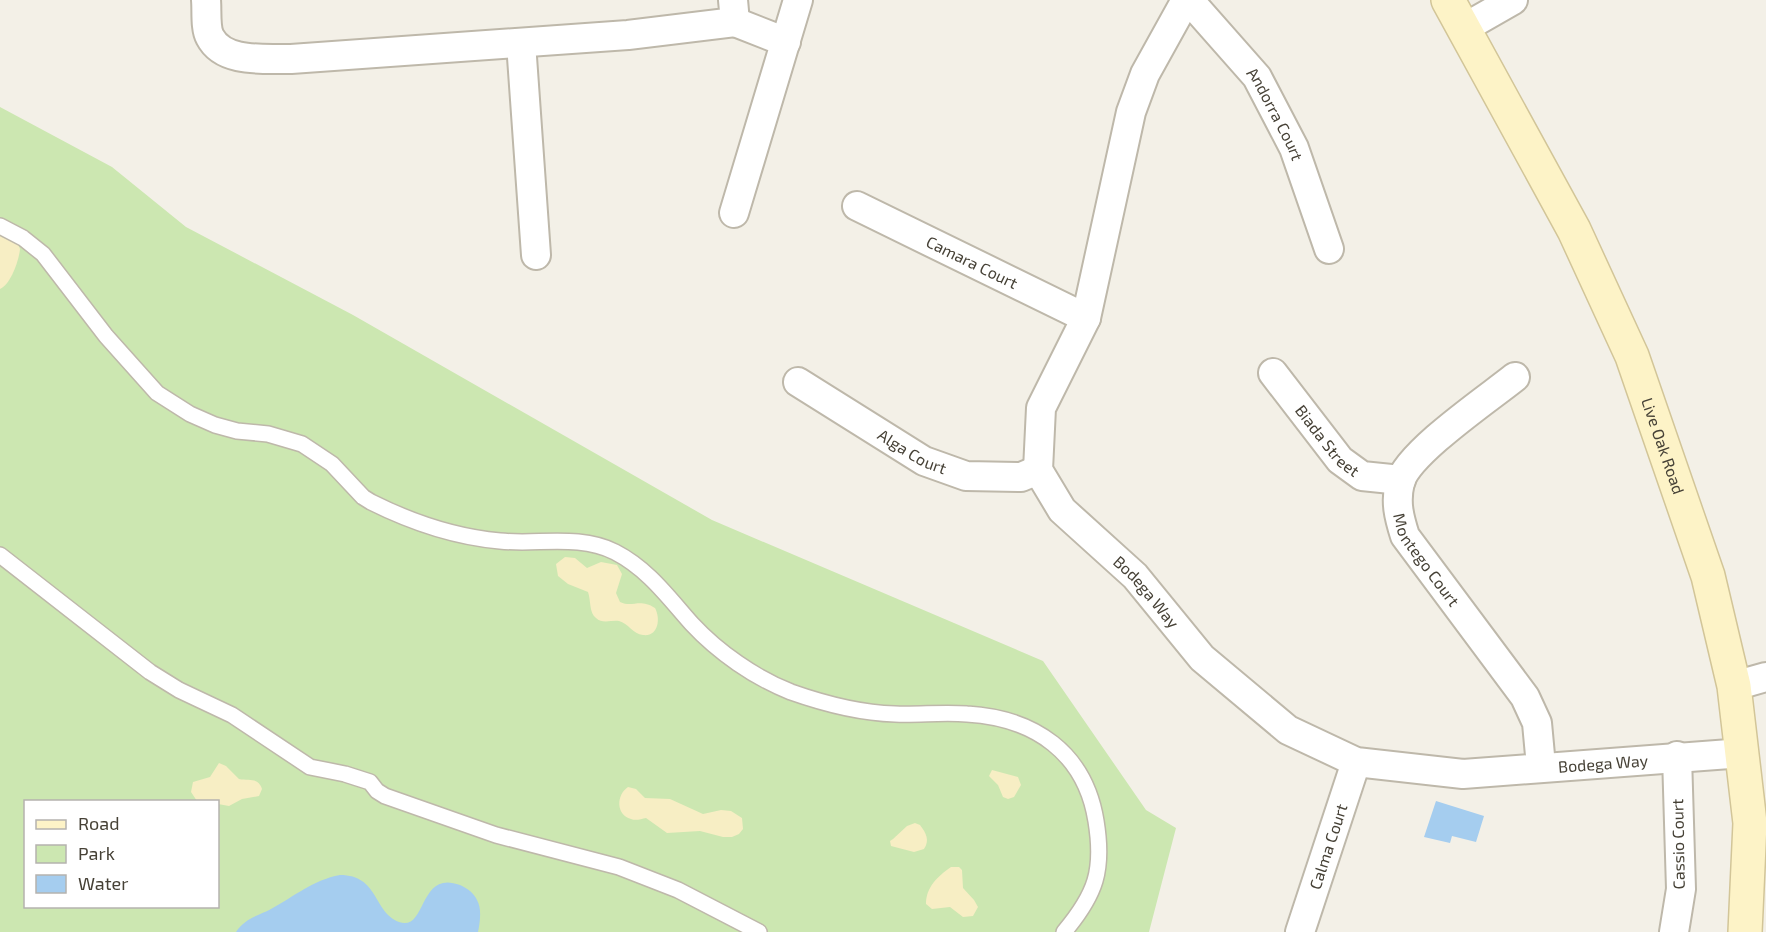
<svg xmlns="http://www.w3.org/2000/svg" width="1766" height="932" font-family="'Exo 2',sans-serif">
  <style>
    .green { fill: #cce7b1; fill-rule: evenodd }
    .sand { fill: #f7eec4 }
    .water { fill: #a5cdef }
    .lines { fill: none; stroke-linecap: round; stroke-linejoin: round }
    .lane-casing { stroke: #beb8aa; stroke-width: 18 }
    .street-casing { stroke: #beb8aa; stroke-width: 32 }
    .secondary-casing { stroke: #d2c598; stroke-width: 36 }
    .lane { stroke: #fff; stroke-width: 15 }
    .street { stroke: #fff; stroke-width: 28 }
    .secondary { stroke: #fdf3c7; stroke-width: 33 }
    .labels { text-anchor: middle; stroke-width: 5; stroke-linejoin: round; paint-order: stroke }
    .street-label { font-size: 16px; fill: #464136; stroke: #fff }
  </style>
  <rect width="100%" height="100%" fill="#f3f0e7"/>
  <path class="green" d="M0,107L112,167L186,227L353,315L712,520L1043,661L1146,810L1176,828L1149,932H0ZM26,802H218V906H26Z"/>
  <g class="sand">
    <path d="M3,235L18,244L20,249C19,260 11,284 0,289V236Z"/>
    <path d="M565,557L575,558L587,568L601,562L617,565L622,574L616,593L620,602C633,608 639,598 655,608C661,619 658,637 643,635C633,634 628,623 619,621C611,620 602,624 596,618C589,613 591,600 588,592L568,584L558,576L556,564Z"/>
    <path d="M219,763L226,766L239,779C249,781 258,777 262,789L259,796L242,799L229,806L218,804V802L197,801L191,792L193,782L210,777Z"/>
    <path d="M992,770L1018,777L1021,785L1014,797L1008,799L1003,797L998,785L989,776Z"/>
    <path d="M628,787L636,789L645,798L670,799L703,814L721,810L731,811L742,818L743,829L739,834L732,837H723L700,831L667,833L646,818C641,819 636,821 631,819C616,815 616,795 628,787Z"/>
    <path d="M915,823L920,825C926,833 930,840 924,849L914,852L891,846L890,841L893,839L907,826Z"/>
    <path d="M951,867H959L962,870L963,888L974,900L978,907L973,916L963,917L950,907L932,909L926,904C926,887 938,876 951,867Z"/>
  </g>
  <g class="water">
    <path d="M1436,801L1484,816L1476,842L1452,836L1450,843L1424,837Z"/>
    <path d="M340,875C379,875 373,912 399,922C427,932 418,869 460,885C467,888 474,893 477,900C482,909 480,922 478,932H236C245,918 258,916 271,909C295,896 313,880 340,875Z"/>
  </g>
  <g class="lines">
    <defs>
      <g id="lane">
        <path d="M0,226L23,238L43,254L106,336L157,393L190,414L215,425L237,431L268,434L302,444L332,464L363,497L371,502C411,522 455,537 500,541C538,545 579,534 615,552C648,569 668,597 692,624C718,652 755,678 791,692C825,704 859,713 895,714C919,715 943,712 967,714C1035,718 1085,753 1096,821C1104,870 1096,894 1064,932"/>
        <path d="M0,555L150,672L179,690L232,715L310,767L345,774L370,782L377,791L385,796L496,835L619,867L678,890L759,932"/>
      </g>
      <g id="street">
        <path d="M206,0C207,10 205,28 210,37C224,64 266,58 291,59L628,35L735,22L733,0"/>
        <path id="s1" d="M1186,0L1145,74L1131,112L1086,318L1041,408L1038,470L1062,510L1135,576L1202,658L1288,730L1356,762L1463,774L1743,753"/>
        <path id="s2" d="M1189,0L1257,77L1294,148L1329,249"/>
        <path d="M735,22L786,42"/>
        <path d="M1464,28L1513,0"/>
        <path d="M521,43L536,255"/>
        <path id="s3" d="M857,206L1086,318"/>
        <path d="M734,213L798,0"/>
        <path id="s4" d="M1273,373L1340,460L1362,476L1401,480"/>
        <path id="s5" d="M1515,377C1489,398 1409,452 1400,482C1395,502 1399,517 1405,536L1525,697L1537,723L1541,766"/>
        <path id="s6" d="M798,382L924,461L966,476L1021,477L1038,470"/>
        <path d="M1734,686L1766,677"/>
        <path id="s7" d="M1300,932L1356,762"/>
        <path d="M1674,932L1681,889L1677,756"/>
      </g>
      <g id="secondary">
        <path id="s8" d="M1448,0L1574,230L1632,356L1708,576L1734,686L1750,823L1745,932"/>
      </g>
    </defs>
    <use href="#lane" class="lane-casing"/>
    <use href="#street" class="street-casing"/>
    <use href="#secondary" class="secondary-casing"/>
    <use href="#lane" class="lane"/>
    <use href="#street" class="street"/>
    <use href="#secondary" class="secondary"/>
  </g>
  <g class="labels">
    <g class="street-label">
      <text dy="6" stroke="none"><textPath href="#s2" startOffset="144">Andorra Court</textPath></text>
      <text dy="6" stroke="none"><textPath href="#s3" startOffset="128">Camara Court</textPath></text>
      <text dy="6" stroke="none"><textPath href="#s4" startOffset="87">Biada Street</textPath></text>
      <text dy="6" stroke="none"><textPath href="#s8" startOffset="496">Live Oak Road</textPath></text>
      <text dy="6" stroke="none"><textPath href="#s6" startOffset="134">Alga Court</textPath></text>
      <text dy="6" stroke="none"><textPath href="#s5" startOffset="243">Montego Court</textPath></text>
      <text dy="6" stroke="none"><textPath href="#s1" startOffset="663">Bodega Way</textPath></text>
      <text dy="6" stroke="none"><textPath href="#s1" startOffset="1185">Bodega Way</textPath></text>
      <text transform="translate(1678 844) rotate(-91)" y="6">Cassio Court</text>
      <text dy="6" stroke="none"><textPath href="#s7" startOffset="90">Calma Court</textPath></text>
    </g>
  </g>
  <rect x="24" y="800" width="195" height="108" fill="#ffffff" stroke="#b5b3af" stroke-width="1.5"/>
  <rect x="36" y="820" width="30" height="9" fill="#fdf3c7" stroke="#b5b3af" stroke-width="1.5"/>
  <text x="78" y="830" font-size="18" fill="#464136">Road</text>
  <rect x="36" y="845" width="30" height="18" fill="#cce7b1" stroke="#b5b3af" stroke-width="1.5"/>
  <text x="78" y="860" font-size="18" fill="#464136">Park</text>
  <rect x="36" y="875" width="30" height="18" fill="#a5cdef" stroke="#b5b3af" stroke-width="1.5"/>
  <text x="78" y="890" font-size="18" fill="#464136">Water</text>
</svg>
